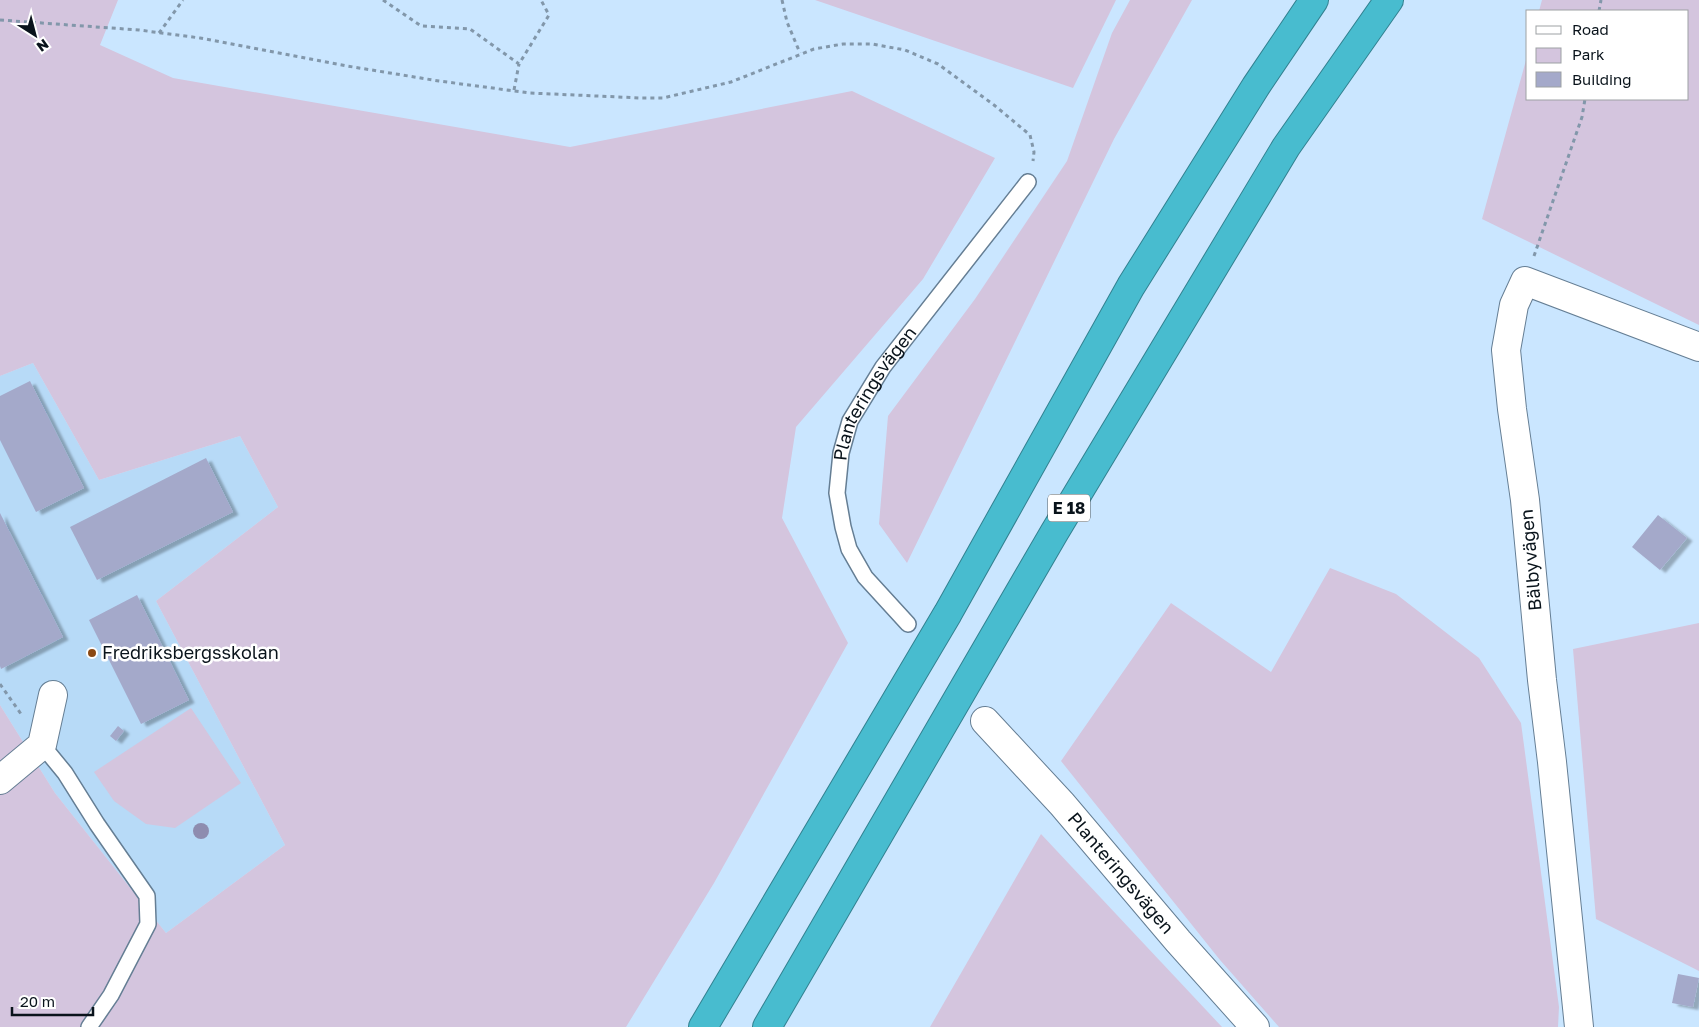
<svg xmlns="http://www.w3.org/2000/svg" width="1699" height="1027" font-family="'Golos Text',sans-serif">
  <style>
    .built { fill: #b7daf7 }
    .green { fill: #d4c5de }
    .building { fill: #a4a9ca; filter: url(#shadow) }
    .lines { fill: none; stroke-linecap: round; stroke-linejoin: round }
    .lane-casing { stroke: #657e94; stroke-width: 18 }
    .street-casing { stroke: #657e94; stroke-width: 30 }
    .highway-casing { stroke: #328190; stroke-width: 30 }
    .path { stroke: #8297aa; stroke-width: 3; stroke-dasharray: 4 4; stroke-linecap: butt }
    .lane { stroke: #fff; stroke-width: 15 }
    .street { stroke: #fff; stroke-width: 28 }
    .highway { stroke: #48bccf; stroke-width: 28 }
    .tree { fill: #8e8caf }
    .poi-dot { fill: #8a4915; stroke: #fff; stroke-width: 2 }
    .labels { text-anchor: middle; stroke-width: 5; stroke-linejoin: round; paint-order: stroke }
    .shield { fill: #fff; stroke: #535a5f; stroke-width: 1 }
    .shield-label { font-size: 16px; font-weight: bold; fill: #09131b }
    .street-label { font-size: 18px; fill: #09131b; stroke: #fff }
    .poi-label { font-size: 18px; fill: #09131b; stroke: #fff; text-anchor: start }
  </style>
  <defs>
    <filter id="shadow"><feDropShadow dx="5.5" dy="3" stdDeviation="1" flood-color="#0004"/></filter>
  </defs>
  <rect width="100%" height="100%" fill="#cae6ff"/>
  <path class="built" d="M33,363L99,480L240,436L278,507L156,601L285,845L166,933L55,793L0,705V376Z"/>
  <g class="green">
    <path d="M0,0H118L100,45L173,78L570,147L852,91L995,158L923,279L796,427L782,518L848,643L714,883L626,1027H0V705L55,793L166,933L285,845L156,601L278,507L240,436L99,480L33,363L0,376Z"/>
    <path d="M815,0H1116L1073,88Z"/>
    <path d="M1130,0H1192L1114,139L907,563L879,524L888,416L975,299L1067,161L1112,33Z"/>
    <path d="M1542,0H1699V325L1482,219L1528,53V99H1688V11H1539Z"/>
    <path d="M1330,568L1396,594L1479,658L1521,723L1559,1007L1558,1027H1279L1220,960L1061,761L1171,603L1271,672Z"/>
    <path d="M1699,623V971L1596,919L1573,649Z"/>
    <path d="M191,708L241,783L175,828L146,824L114,801L94,772Z"/>
    <path d="M1041,834L1222,1027H930Z"/>
  </g>
  <g class="building">
    <path d="M30,381L84,488L36,512L0,440V396Z"/>
    <path d="M206,458L233,512L97,580L70,527Z"/>
    <path d="M0,513L63,637L1,669L0,666Z"/>
    <path d="M1658,515L1687,538L1660,570L1632,547Z"/>
    <path d="M137,595L189,700L141,724L89,620Z"/>
    <path d="M118,726L124,731L116,741L110,736Z"/>
    <path d="M1678,974L1699,978L1693,1007L1672,1003Z"/>
  </g>
  <g class="lines">
    <defs>
      <g id="lane">
        <path id="s1" d="M908,624L865,577L849,549L843,527L837,493L841,453L850,421L883,367L1028,182"/>
        <path d="M42,745L65,773L97,824L147,896L148,924L111,995L89,1027"/>
      </g>
      <g id="street">
        <path id="s2" d="M985,721L1062,804L1178,941L1255,1027"/>
        <path d="M0,780L42,745L53,695"/>
        <path d="M1579,1027L1552,762L1542,680L1525,500L1512,409L1506,350L1514,305L1525,281L1699,347"/>
      </g>
      <g id="highway">
        <path d="M703,1027L948,613L1131,286L1256,86L1314,0"/>
        <path d="M767,1027L1054,533L1286,147L1389,0"/>
      </g>
    </defs>
    <use href="#lane" class="lane-casing"/>
    <use href="#street" class="street-casing"/>
    <use href="#highway" class="highway-casing"/>
    <g class="path">
      <path d="M383,0L421,26L470,29L519,64L549,15L541,0"/>
      <path d="M782,0L787,22L800,53"/>
      <path d="M1599,11L1601,0"/>
      <path d="M0,20L139,30L200,38L347,66L439,81L530,93L641,98H663L731,82L814,49L843,44H872L905,50L938,64L994,105L1030,135L1034,152L1033,161"/>
      <path d="M159,33L183,0"/>
      <path d="M514,90L519,64"/>
      <path d="M1534,256L1582,117L1585,99"/>
      <path d="M0,684L21,714"/>
    </g>
    <use href="#lane" class="lane"/>
    <use href="#street" class="street"/>
    <use href="#highway" class="highway"/>
  </g>
  <circle class="tree" cx="201" cy="831" r="8"/>
  <circle class="poi-dot" cx="92" cy="653" r="5"/>
  <g class="labels">
    <rect class="shield" x="1048" y="494.5" width="42" height="27" rx="4"/>
    <g class="shield-label">
      <text x="1069" y="514">E 18</text>
    </g>
    <g class="street-label">
      <text dy="6" stroke="none"><textPath href="#s1" startOffset="262">Planteringsvägen</textPath></text>
      <text transform="translate(1531 560) rotate(-95)" y="6">Bälbyvägen</text>
      <text dy="6" stroke="none"><textPath href="#s2" startOffset="204">Planteringsvägen</textPath></text>
    </g>
    <g class="poi-label">
      <text x="102" y="659">Fredriksbergsskolan</text>
    </g>
  </g>
  <rect x="1526" y="10" width="162" height="90" fill="#ffffff" stroke="#9da1a4"/>
  <rect x="1536" y="26" width="25" height="8" fill="#ffffff" stroke="#9da1a4"/>
  <text x="1572" y="35" font-size="15" fill="#09131b">Road</text>
  <rect x="1536" y="48" width="25" height="15" fill="#d4c5de" stroke="#9da1a4"/>
  <text x="1572" y="60" font-size="15" fill="#09131b">Park</text>
  <rect x="1536" y="72" width="25" height="15" fill="#a4a9ca" stroke="#9da1a4"/>
  <text x="1572" y="85" font-size="15" fill="#09131b">Building</text>
  <g transform="translate(35 35) rotate(144)" stroke="#ffffff" stroke-width="4" paint-order="stroke">
  <path d="M0-4L9 19L0 12L-9 19Z" fill="#09131b"/>
  <text y="-8" font-size="14" font-weight="bold" text-anchor="middle" fill="#09131b">N</text>
  </g>
  <path d="M12 1007v8h81v-8" fill="none" stroke="#09131b" stroke-width="2.5"/>
  <text x="20" y="1007" font-size="15" fill="#09131b" stroke="#ffffff" stroke-width="4" paint-order="stroke">20 m</text>
</svg>
